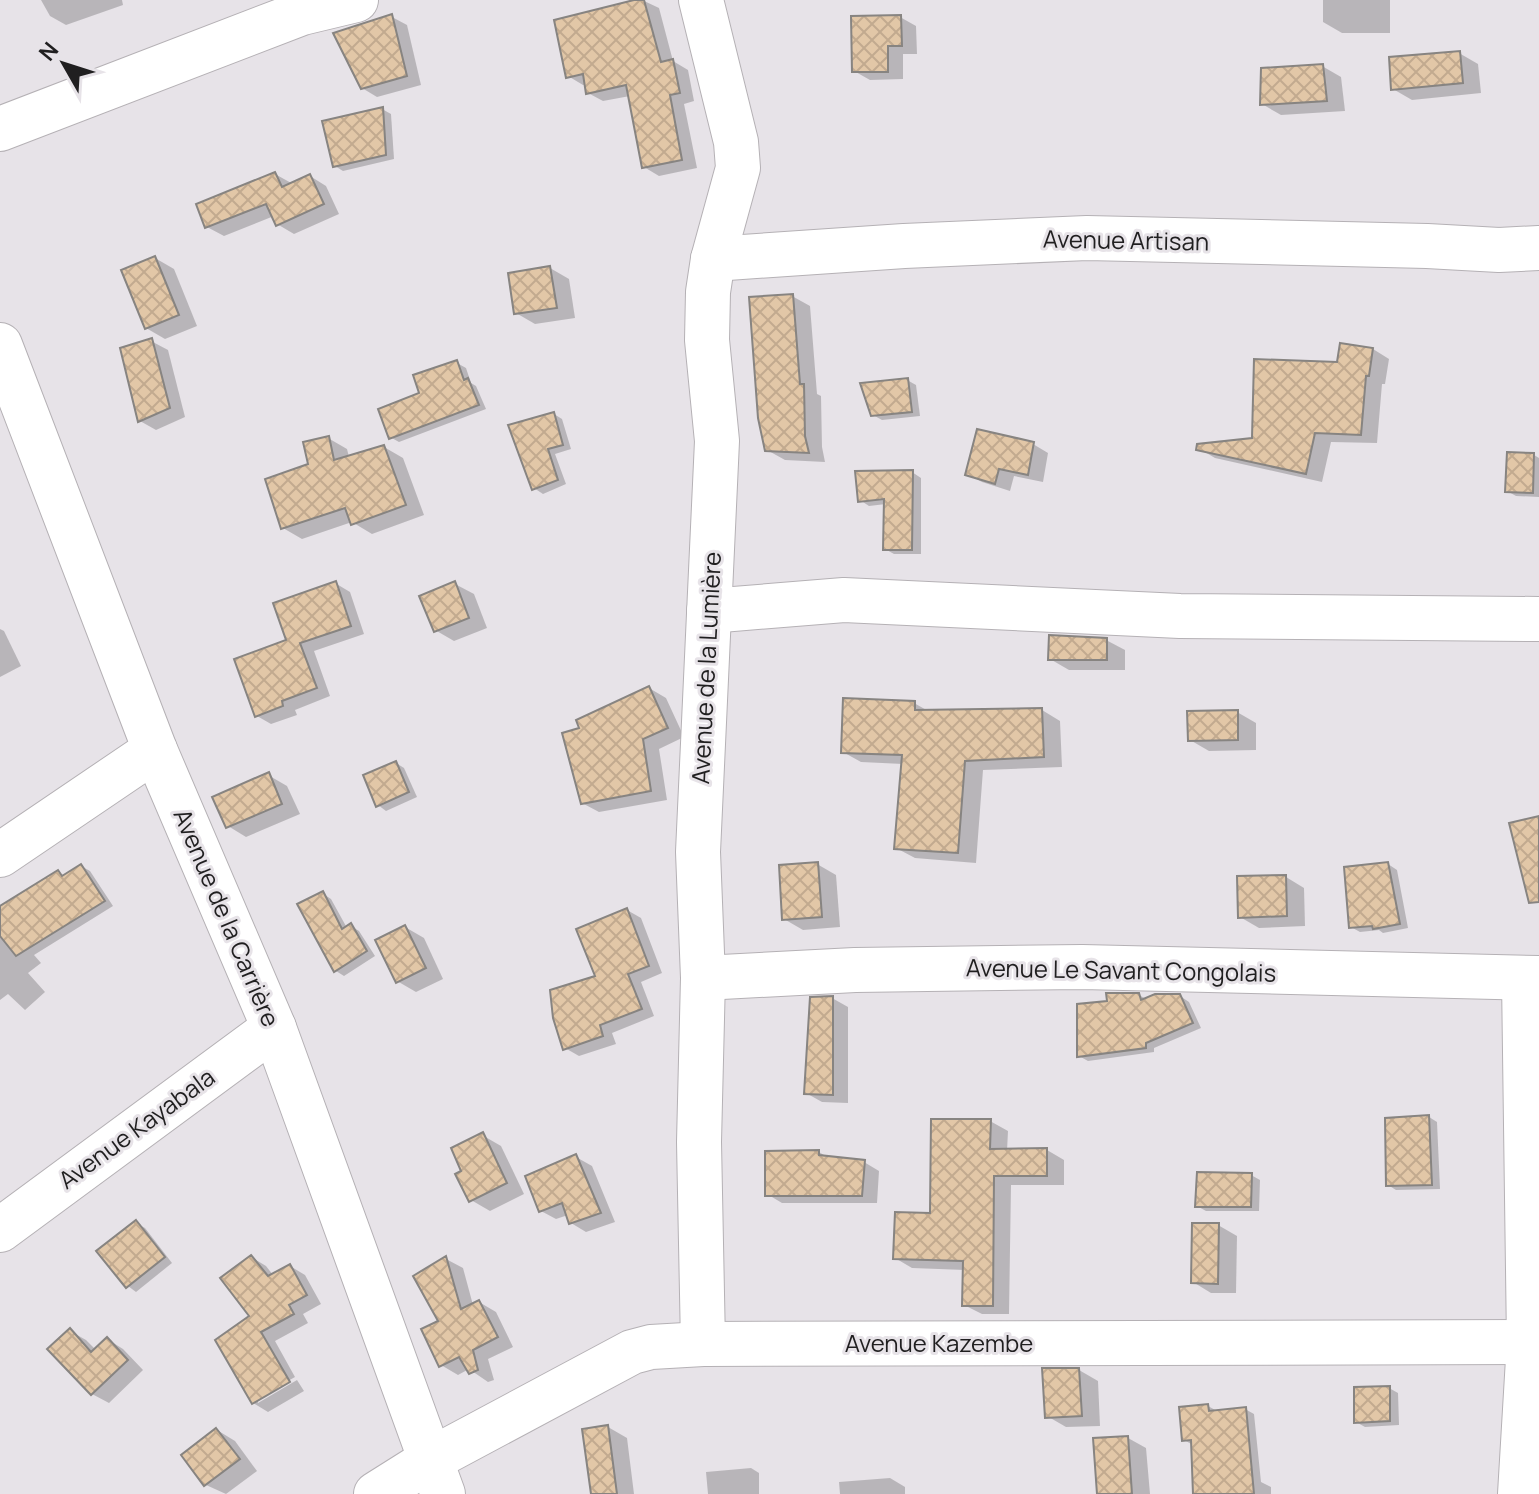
<svg xmlns="http://www.w3.org/2000/svg" width="1539" height="1494" font-family="Manrope,sans-serif">
  <style>
    .shadow { fill: #0003 }
    .building { fill: url(#building-cross-hatch); stroke: #878481; stroke-width: 2 }
    .lines { fill: none; stroke-linecap: round; stroke-linejoin: round }
    .minor-casing { stroke: #b5b1b5; stroke-width: 46 }
    .minor { stroke: #fff; stroke-width: 44 }
    .labels { text-anchor: middle; stroke-width: 6; stroke-linejoin: round; paint-order: stroke }
    .street-label { font-size: 24px; fill: #201f20; stroke: #e7e3e8 }
  </style>
  <defs>
    <pattern id="building-cross-hatch" width="8" height="8" patternUnits="userSpaceOnUse" patternTransform="scale(2)"><rect width="8" height="8" fill="#e2c7a7"/><path d="M0 0l8 8M0 8l8-8" fill="none" stroke="#c2aa8f"/></pattern>
  </defs>
  <rect width="100%" height="100%" fill="#e7e3e8"/>
  <g class="shadow">
    <path d="M41,0H122L123,5L66,25L50,16Z"/>
    <path d="M642,0L659,8L673,61L688,70L694,101L684,104L697,168L659,176L644,167L630,96L603,101L588,93L587,84L583,85L568,76Z"/>
    <path d="M1323,0H1390V33H1342L1323,22Z"/>
    <path d="M392,17L407,25L421,85L377,97L362,88Z"/>
    <path d="M900,17L916,26L917,54H903V79L870,80L854,71Z"/>
    <path d="M1459,53L1478,64L1481,93L1412,100L1393,89Z"/>
    <path d="M1322,66L1341,77L1345,111L1281,115L1262,104Z"/>
    <path d="M382,109L391,114L394,159L343,171L335,166Z"/>
    <path d="M275,174L293,184L310,176L326,186L339,214L294,234L277,224L274,216L224,236L207,227Z"/>
    <path d="M155,258L174,269L197,326L165,339L146,328Z"/>
    <path d="M550,268L569,279L575,318L535,324L516,313Z"/>
    <path d="M792,296L810,306L817,394L821,396L822,447L825,462L785,460L767,450Z"/>
    <path d="M151,341L168,350L185,417L156,430L140,421Z"/>
    <path d="M1373,349L1389,359L1385,384H1382L1377,443L1331,442L1322,482L1215,458L1198,448L1254,440L1339,364Z"/>
    <path d="M457,363L466,368L471,383L476,386L486,409L399,442L390,437L422,394Z"/>
    <path d="M907,380L916,385L920,416L882,420L873,415Z"/>
    <path d="M554,414L562,419L571,449L555,454L566,484L543,494L534,488Z"/>
    <path d="M328,438L347,449L349,457L384,447L403,458L424,515L372,534L352,522L302,539L283,528L310,466Z"/>
    <path d="M1033,444L1048,453L1043,482L1014,476L1010,491L982,482L967,474Z"/>
    <path d="M1534,455L1539,458V497L1516,496L1507,491Z"/>
    <path d="M912,472L921,478V554H894L885,549L886,504L869,506L860,500Z"/>
    <path d="M335,583L350,592L364,634L314,651L330,696L295,710L297,715L271,724L257,716L289,641Z"/>
    <path d="M455,584L474,594L487,628L454,641L435,630Z"/>
    <path d="M0,629L4,631L21,666L0,677Z"/>
    <path d="M1106,640L1125,650V670H1069L1050,659Z"/>
    <path d="M649,688L666,698L684,737L659,749L667,800L599,812L582,803L581,729Z"/>
    <path d="M914,703L930,712L1042,710L1060,721L1062,767L983,770L976,863L915,858L896,848L903,764L861,762L843,752Z"/>
    <path d="M1237,712L1256,723V750L1209,751L1190,740Z"/>
    <path d="M396,763L404,768L417,797L386,811L378,805Z"/>
    <path d="M268,775L287,786L300,814L246,837L228,826Z"/>
    <path d="M817,864L836,875L840,927L803,930L784,919Z"/>
    <path d="M1388,864L1397,870L1408,928L1383,933L1379,930L1360,932L1351,927Z"/>
    <path d="M81,866L90,871L113,906L34,955L41,963L28,973L45,992L25,1010L8,994L0,1000V908L58,872L65,876Z"/>
    <path d="M1286,877L1304,888L1305,926L1259,928L1240,917Z"/>
    <path d="M322,893L331,899L347,928L351,926L359,931L375,956L344,976L336,971Z"/>
    <path d="M627,910L641,918L662,973L641,982L654,1016L612,1033L616,1044L579,1056L565,1048L550,992L598,978Z"/>
    <path d="M405,927L424,938L443,979L416,992L397,981Z"/>
    <path d="M1139,995L1146,999L1180,996L1189,1002L1201,1028L1154,1048V1052L1088,1061L1079,1056L1110,1002Z"/>
    <path d="M832,998L848,1007V1103L822,1102L806,1093Z"/>
    <path d="M1429,1117L1437,1122L1440,1189L1396,1190L1388,1185Z"/>
    <path d="M990,1121L1008,1131L1007,1151L1047,1150L1064,1160V1185H1011L1009,1314H982L964,1305L965,1270L912,1268L895,1258L932,1215Z"/>
    <path d="M482,1135L501,1146L524,1194L490,1211L471,1200L463,1172Z"/>
    <path d="M819,1152L827,1157L864,1162L879,1171L877,1203H782L767,1194Z"/>
    <path d="M576,1157L592,1166L615,1222L586,1232L571,1223L568,1215L556,1219L541,1211Z"/>
    <path d="M1251,1175L1260,1180L1259,1211H1206L1197,1206Z"/>
    <path d="M136,1223L145,1228L172,1263L136,1292L128,1286Z"/>
    <path d="M1218,1225L1237,1236L1236,1293H1211L1193,1282Z"/>
    <path d="M251,1257L266,1266L273,1275L290,1266L305,1275L321,1304L303,1314L308,1323L275,1341L295,1377L258,1398V1403L297,1380L304,1391L268,1412L253,1403Z"/>
    <path d="M446,1259L463,1268L473,1305L479,1302L496,1312L513,1347L488,1359L494,1380L488,1382L469,1369L458,1375L441,1365Z"/>
    <path d="M70,1331L86,1340L96,1350L107,1339L123,1349L143,1370L109,1403L92,1394L50,1350Z"/>
    <path d="M1079,1370L1098,1381L1100,1426L1066,1427L1047,1416Z"/>
    <path d="M1389,1388L1398,1393L1399,1425L1365,1427L1356,1422Z"/>
    <path d="M1208,1406L1217,1411L1245,1409L1254,1414L1261,1482L1271,1487V1494H1196L1193,1445L1184,1440Z"/>
    <path d="M608,1427L627,1438L634,1494H593Z"/>
    <path d="M217,1430L235,1441L257,1471L226,1494L206,1485Z"/>
    <path d="M1128,1438L1146,1448L1150,1494H1099Z"/>
    <path d="M751,1468L759,1473V1494H708L706,1472Z"/>
    <path d="M890,1478L905,1487V1494H840L839,1482Z"/>
  </g>
  <g class="building">
    <path d="M634,0H644L661,62L673,59L680,93L670,95L682,160L642,168L626,85L586,94L583,74L566,78L554,20Z"/>
    <path d="M392,14L407,76L361,89L333,33Z"/>
    <path d="M901,15L902,46H888V72H852L851,16Z"/>
    <path d="M1460,51L1463,83L1391,90L1389,57Z"/>
    <path d="M1323,64L1327,101L1260,105L1261,68Z"/>
    <path d="M383,107L386,155L333,167L322,121Z"/>
    <path d="M275,172L282,187L310,174L324,204L276,226L266,204L205,228L196,204Z"/>
    <path d="M155,256L179,315L145,329L121,270Z"/>
    <path d="M550,266L557,308L514,314L508,273Z"/>
    <path d="M793,294L800,384H804L805,436L809,453L765,451L758,418L749,297Z"/>
    <path d="M152,338L170,408L138,422L120,348Z"/>
    <path d="M1340,343L1373,348L1369,376H1366L1361,435L1315,433L1306,474L1196,450L1197,444L1252,438L1254,359L1337,362Z"/>
    <path d="M457,360L464,380L468,378L479,405L389,439L378,409L419,393L413,375Z"/>
    <path d="M908,378L912,412L871,416L860,383Z"/>
    <path d="M554,412L563,445L548,449L558,480L532,490L508,425Z"/>
    <path d="M977,429L1034,442L1028,475L999,469L995,484L965,475Z"/>
    <path d="M329,436L334,460L384,445L406,505L351,525L345,508L281,529L265,479L308,464L303,442Z"/>
    <path d="M1507,452L1534,453L1533,493L1505,492Z"/>
    <path d="M913,470L912,550H883L884,499L858,502L855,471Z"/>
    <path d="M336,581L351,626L300,643L317,688L282,701L283,706L255,717L234,659L286,640L273,603Z"/>
    <path d="M455,581L469,618L434,632L419,596Z"/>
    <path d="M1049,635L1107,638V660H1048Z"/>
    <path d="M649,686L668,728L643,739L651,791L581,804L562,733L579,728L576,720Z"/>
    <path d="M843,698L915,701V710L1042,708L1044,757L965,761L958,853L894,849L902,755L841,753Z"/>
    <path d="M1238,710V740L1188,741L1187,711Z"/>
    <path d="M396,761L409,792L376,807L363,775Z"/>
    <path d="M269,772L282,804L226,828L212,797Z"/>
    <path d="M1539,816V902L1529,903L1509,823Z"/>
    <path d="M818,862L822,917L782,920L779,865Z"/>
    <path d="M1388,862L1400,924L1373,929L1372,926L1349,928L1344,867Z"/>
    <path d="M81,864L105,901L16,956L0,936V906L58,870L62,876Z"/>
    <path d="M1286,875L1287,916L1238,918L1237,876Z"/>
    <path d="M323,891L342,929L351,923L367,951L334,972L297,904Z"/>
    <path d="M627,908L649,966L628,974L642,1009L600,1025L603,1036L563,1050L553,1018L550,990L595,976L576,929Z"/>
    <path d="M405,925L426,968L396,983L375,940Z"/>
    <path d="M1106,993H1139L1141,1000L1155,994H1180L1193,1023L1146,1043V1048L1077,1057V1004L1107,1001Z"/>
    <path d="M833,996V1095L804,1094L810,997Z"/>
    <path d="M1429,1115L1432,1185L1386,1186L1385,1118Z"/>
    <path d="M931,1119H991L990,1149L1047,1148V1176H994L993,1306H962L963,1261L893,1259L895,1212L930,1213Z"/>
    <path d="M483,1132L507,1183L469,1202L455,1174L461,1171L451,1148Z"/>
    <path d="M819,1150V1155L865,1160L862,1196H765V1151Z"/>
    <path d="M576,1154L601,1213L569,1224L562,1203L539,1212L525,1176Z"/>
    <path d="M1197,1172L1252,1173L1251,1207H1195Z"/>
    <path d="M136,1220L165,1257L126,1288L96,1251Z"/>
    <path d="M1192,1223H1219L1218,1284L1191,1283Z"/>
    <path d="M251,1255L268,1276L290,1264L307,1295L289,1305L294,1314L261,1332L290,1382L252,1404L215,1340L249,1316L220,1278Z"/>
    <path d="M446,1256L461,1309L479,1300L498,1337L473,1350L478,1370L469,1374L459,1357L439,1367L421,1329L438,1321L413,1276Z"/>
    <path d="M70,1328L91,1352L107,1337L128,1360L91,1395L47,1349Z"/>
    <path d="M1042,1368H1079L1082,1416L1045,1418Z"/>
    <path d="M1390,1386V1421L1354,1423V1387Z"/>
    <path d="M1208,1404L1209,1411L1246,1407L1254,1494H1193L1191,1440L1182,1441L1179,1407Z"/>
    <path d="M608,1425L617,1494H591L582,1429Z"/>
    <path d="M216,1428L240,1459L204,1486L181,1455Z"/>
    <path d="M1128,1436L1132,1494H1097L1093,1438Z"/>
  </g>
  <g class="lines">
    <defs>
      <g id="minor">
        <path d="M701,0L736,142L738,168L713,259L708,292L707,340L717,441L698,852L703,978L699,1142L703,1344"/>
        <path d="M0,129L302,13L356,0"/>
        <path d="M713,259L904,246L1087,238L1427,246L1499,250L1539,248"/>
        <path d="M0,345L155,750L274,1028L443,1494"/>
        <path d="M709,611L844,600L1180,616L1539,619"/>
        <path d="M0,855L155,750"/>
        <path d="M703,978L855,970L1082,967L1539,978"/>
        <path d="M0,1230L274,1028"/>
        <path d="M376,1494L430,1460L632,1352L651,1347L703,1344L1539,1342"/>
        <path d="M1520,1494L1529,1342L1524,979"/>
      </g>
    </defs>
    <use href="#minor" class="minor-casing"/>
    <use href="#minor" class="minor"/>
  </g>
  <g class="labels">
    <g class="street-label">
      <text transform="translate(1126 241) rotate(1)" y="8">Avenue Artisan</text>
      <text transform="translate(707 668) rotate(-87)" y="8">Avenue de la Lumière</text>
      <text transform="translate(226 918) rotate(67)" y="8">Avenue de la Carrière</text>
      <text transform="translate(1121 971) rotate(1)" y="8">Avenue Le Savant Congolais</text>
      <text transform="translate(137 1129) rotate(-36)" y="8">Avenue Kayabala</text>
      <text x="939" y="1352">Avenue Kazembe</text>
    </g>
  </g>
  <g transform="translate(64 64) rotate(309)" stroke="#e7e3e8" stroke-width="6" paint-order="stroke">
  <path d="M0-6L14 30L0 20L-14 30Z" fill="#201f20"/>
  <text y="-12" font-size="22" font-weight="bold" text-anchor="middle" fill="#201f20">N</text>
  </g>
</svg>
